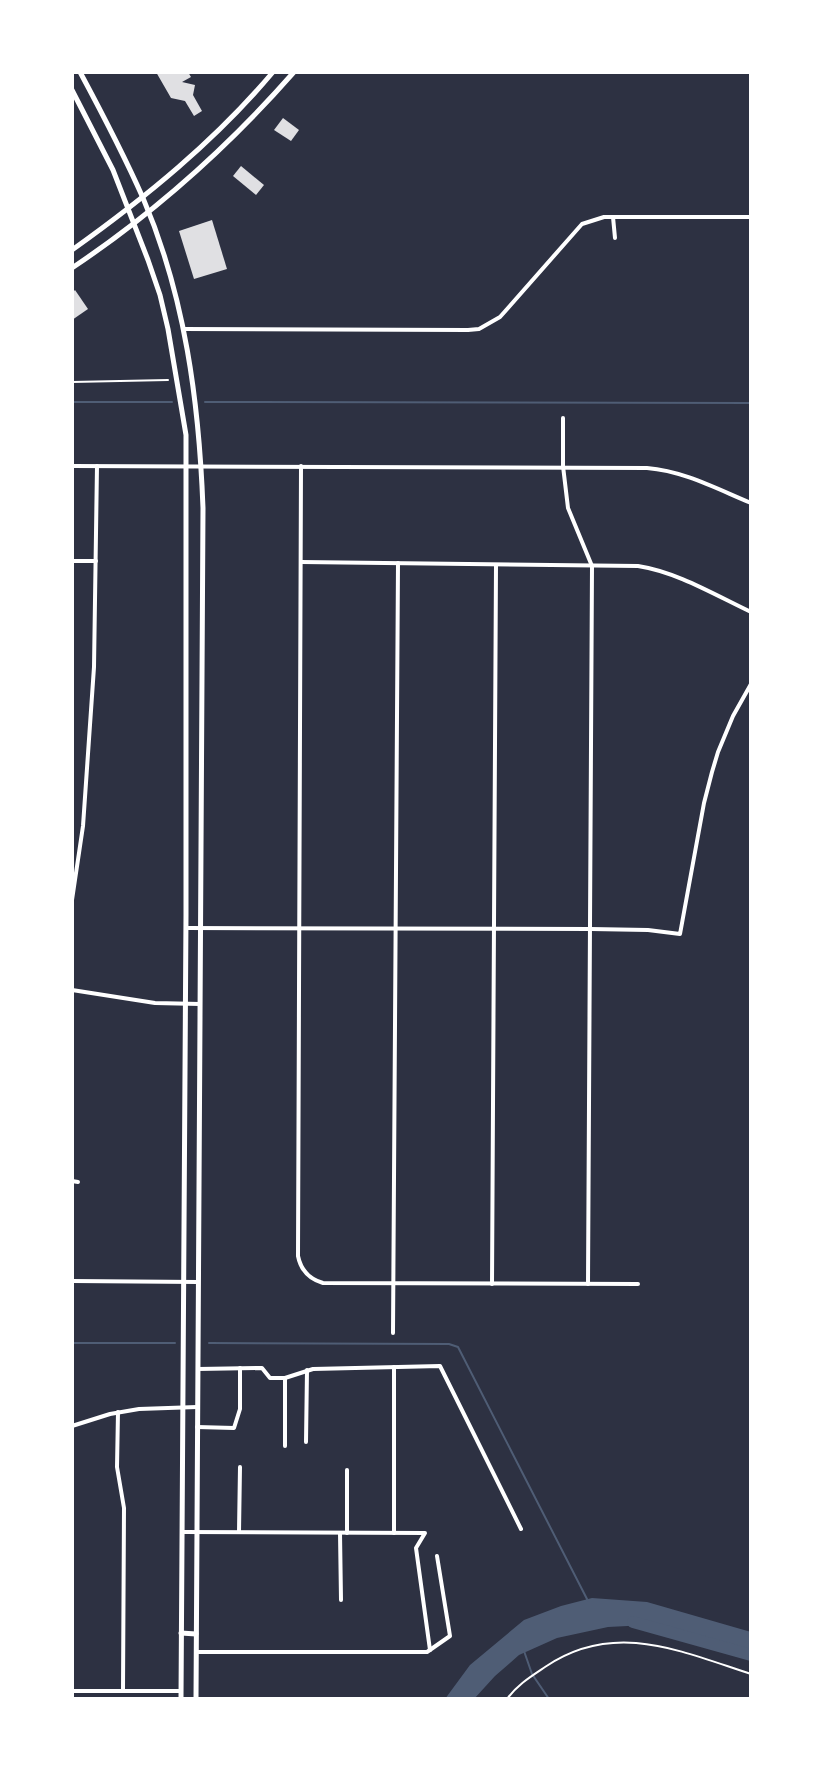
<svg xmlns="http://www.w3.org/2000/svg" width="823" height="1771" font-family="'Noto Sans',sans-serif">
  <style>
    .water { fill: #4f5d75 }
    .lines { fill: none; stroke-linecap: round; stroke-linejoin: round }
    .stream { stroke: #4f5d75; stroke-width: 2 }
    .river { stroke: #4f5d75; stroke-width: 12 }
    .building { fill: #e0e0e3 }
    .path { stroke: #fff; stroke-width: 2 }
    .minor { stroke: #fff; stroke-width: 4 }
    .tertiary { stroke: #fff; stroke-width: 4 }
    .secondary { stroke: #fff; stroke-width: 5 }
  </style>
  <rect width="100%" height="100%" fill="#2d3142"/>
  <path class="water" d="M592,1598L647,1602L751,1632V1652L735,1646L647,1625L608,1627L557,1638L519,1655L495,1676L474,1699H445L470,1665L524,1620L561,1606Z"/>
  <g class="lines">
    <g class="stream">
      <path d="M72,402H172"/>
      <path d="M205,402L751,403"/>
      <path d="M72,1343H175"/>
      <path d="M209,1343L449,1344L458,1347L588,1601"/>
      <path d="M524,1651L532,1674L549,1699"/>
    </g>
    <path class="river" d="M633,1622L751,1655"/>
  </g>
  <g class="building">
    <path d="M156,72H188L191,77L182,82L195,85L193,95L202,111L194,116L185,101L171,98Z"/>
    <path d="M283,118L299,130L291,141L274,130Z"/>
    <path d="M241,166L264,185L256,195L233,176Z"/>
    <path d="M212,220L227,269L194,279L179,231Z"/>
    <path d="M75,290L88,309L72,320V293Z"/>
  </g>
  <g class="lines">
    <g class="path">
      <path d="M72,382L168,380"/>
      <path d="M507,1699C517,1685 530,1677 545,1667C614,1620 680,1651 751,1674"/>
    </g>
    <g class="minor">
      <path d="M613,217L615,238"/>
      <path d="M183,329L468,330L479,329L500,317L582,224L604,217H751"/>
      <path d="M563,418V466L568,508L592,566L588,1284"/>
      <path d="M72,466L647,468C684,471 717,489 751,503"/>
      <path d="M301,466L298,1256C301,1271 309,1279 323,1283L638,1284"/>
      <path d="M72,561H96"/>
      <path d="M301,562L638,566C677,572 715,595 751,612"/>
      <path d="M72,900L83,826L94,667L97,466"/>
      <path d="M186,928L591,929L648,930L680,934L704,803L712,772L718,752L733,716L751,684"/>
      <path d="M72,1181L78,1182"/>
      <path d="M72,1281L198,1282"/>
      <path d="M492,1284L496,565"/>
      <path d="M393,1333L398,563"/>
      <path d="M394,1367V1533"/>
      <path d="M198,1369L262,1368L270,1378H285L313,1369L440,1366L521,1529"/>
      <path d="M285,1378V1446"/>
      <path d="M118,1412L117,1467L124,1508L123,1691"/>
      <path d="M72,1426L110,1414L139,1409L197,1407"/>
      <path d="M197,1427L234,1428L240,1409V1368"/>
      <path d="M306,1442L307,1370"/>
      <path d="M182,1532L425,1533L416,1548L430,1650"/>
      <path d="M239,1532L240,1467"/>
      <path d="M340,1533L341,1600"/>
      <path d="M347,1533V1470"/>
      <path d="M196,1652H427L450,1636L437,1556"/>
      <path d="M72,1691H180"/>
    </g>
    <path class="tertiary" d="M72,990L155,1003L200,1004"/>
    <g class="secondary">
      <path d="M80,72C102,113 124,155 143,198C185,296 199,402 203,508L196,1699"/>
      <path d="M72,90L113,170L148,260L160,295L168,329L186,435V915L181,1699"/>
      <path d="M72,250C145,198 215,141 273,72"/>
      <path d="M72,268C154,213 229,146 294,72"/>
      <path d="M181,1633L196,1634"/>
    </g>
  </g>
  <rect width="823" height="1771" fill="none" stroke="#ffffff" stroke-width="148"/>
</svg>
